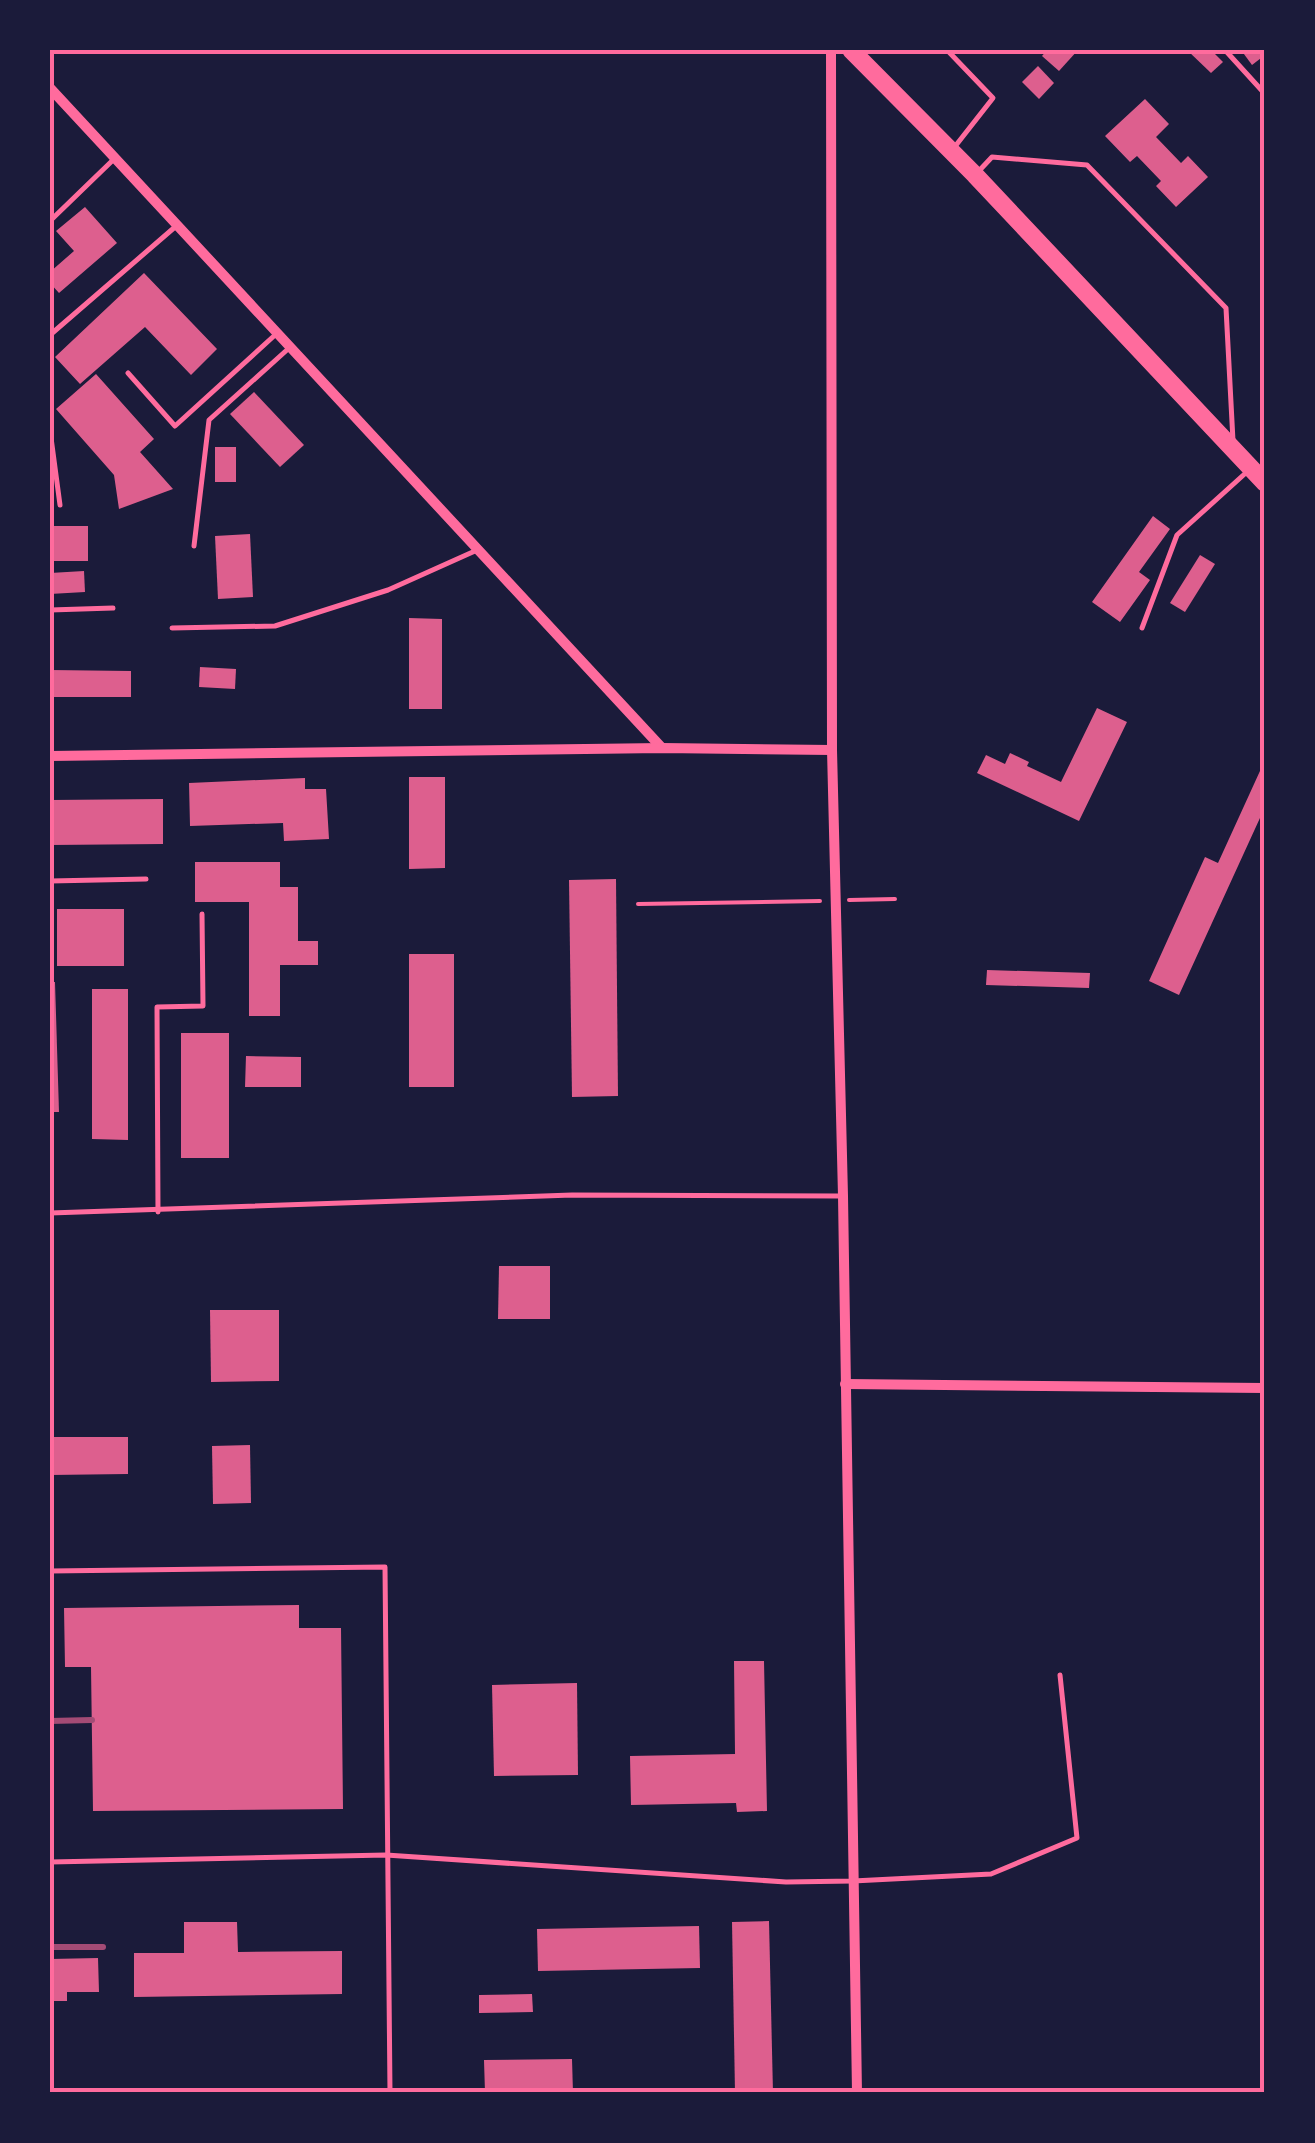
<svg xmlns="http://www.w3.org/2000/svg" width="1315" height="2143" font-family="'DM Sans',sans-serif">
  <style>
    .building { fill: #dd5f8e }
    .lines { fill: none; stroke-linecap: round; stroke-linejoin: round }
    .path { stroke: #ff6b9d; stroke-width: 4 }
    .service { stroke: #ff6b9d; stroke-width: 5 }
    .minor { stroke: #ff6b9d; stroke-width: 10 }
    .trunk { stroke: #ff6b9d; stroke-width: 18 }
    .rail { stroke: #a44b75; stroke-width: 6 }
    .neatline { fill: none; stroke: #ff6b9d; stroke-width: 4 }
  </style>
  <rect width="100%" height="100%" fill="#1b1b3a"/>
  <g class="building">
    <path d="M1047,50H1078L1059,71L1042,56Z"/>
    <path d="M1187,50H1211L1223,62L1211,73Z"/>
    <path d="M1241,50H1265V55L1252,65Z"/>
    <path d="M1038,66L1054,83L1039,99L1022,82Z"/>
    <path d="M1145,99L1169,124L1156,137L1181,163L1188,156L1208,177L1176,207L1156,186L1161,181L1137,156L1130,162L1105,136Z"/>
    <path d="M85,207L117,243L59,293L50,283V272L74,251L56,231Z"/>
    <path d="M144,273L217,349L191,375L145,327L80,384L55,357Z"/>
    <path d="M96,374L154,439L140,452L173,489L119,509L114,475L56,409Z"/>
    <path d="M254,392L304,445L280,467L230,414Z"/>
    <rect x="215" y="447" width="21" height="35"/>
    <path d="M1153,516L1170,529L1139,572L1150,580L1120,622L1092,602Z"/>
    <rect x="50" y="526" width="38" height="35"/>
    <path d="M250,534L253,597L218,599L215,536Z"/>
    <path d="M1200,555L1215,564L1185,612L1170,603Z"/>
    <path d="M84,571L85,592L50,594V573Z"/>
    <path d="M409,618L442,619V709H409Z"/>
    <path d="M200,667L236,669L235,689L199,687Z"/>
    <path d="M50,670L131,671V697H50Z"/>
    <path d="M1097,708L1127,722L1079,821L977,773L986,755L1005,764L1010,753L1029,762L1027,766L1061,782Z"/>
    <path d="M1265,760V807L1179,995L1149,981L1205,857L1218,863Z"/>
    <path d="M409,777H445V868L409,869Z"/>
    <path d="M305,778V789H326L329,839L284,841L283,823L190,826L189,783Z"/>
    <path d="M163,799V844L50,845V800Z"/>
    <path d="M195,862H280V887H298V941H318V965H280V1016H249V902H195Z"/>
    <path d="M616,879L618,1096L572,1097L569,880Z"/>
    <rect x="57" y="909" width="67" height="57"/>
    <rect x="409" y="954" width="45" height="133"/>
    <path d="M987,970L1090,973L1089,988L986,985Z"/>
    <path d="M50,982H55L59,1112H50Z"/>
    <path d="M92,989H128V1140L92,1139Z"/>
    <rect x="181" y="1033" width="48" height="125"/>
    <path d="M246,1056L301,1057V1087H245Z"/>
    <path d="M499,1266H550V1319H498Z"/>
    <path d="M210,1310H279V1381L211,1382Z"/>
    <path d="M50,1437H128V1474L50,1475Z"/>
    <path d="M250,1445L251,1503L213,1504L212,1446Z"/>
    <path d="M299,1605V1628H341L343,1809L93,1811L91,1667H65L64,1608Z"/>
    <path d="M734,1661H764L767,1811L737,1812L736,1803L631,1805L630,1756L735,1754Z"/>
    <path d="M577,1683L578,1775L494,1776L492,1685Z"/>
    <path d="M769,1921L773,2093H735L732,1922Z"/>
    <path d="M184,1922H237L238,1952L342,1951V1994L134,1997V1953H184Z"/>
    <path d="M699,1926L700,1968L538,1971L537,1929Z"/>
    <path d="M98,1958L99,1992H67V2001H50V1959Z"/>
    <path d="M532,1994L533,2012L479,2013V1995Z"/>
    <path d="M572,2059L573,2093H485L484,2060Z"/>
  </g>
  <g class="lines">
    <g class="path">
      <path d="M849,900L895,899"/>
      <path d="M638,904L820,901"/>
    </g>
    <g class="service">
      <path d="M947,50L993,98L953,149"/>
      <path d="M1225,50L1265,94"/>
      <path d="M977,173L992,157L1087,165L1226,308L1233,441"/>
      <path d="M50,221L113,160"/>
      <path d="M50,335L175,227"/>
      <path d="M128,373L175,426L275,335"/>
      <path d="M50,430L60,505"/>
      <path d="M194,546L209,420L288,349"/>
      <path d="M50,610L113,608"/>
      <path d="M172,628L275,626L388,590L475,551"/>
      <path d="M1142,628L1177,535L1249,470"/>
      <path d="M50,881L146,879"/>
      <path d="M158,1212L157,1007L203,1006L202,914"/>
      <path d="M50,1213L572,1195L840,1196"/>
      <path d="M50,1571L385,1567L390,2093"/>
      <path d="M50,1862L386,1855L786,1882L853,1881L991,1874L1077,1838L1060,1675"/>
    </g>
    <g class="minor">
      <path d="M831,50L832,750L843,1196L857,2093"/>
      <path d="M50,88L662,748"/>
      <path d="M50,756L662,748L832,750"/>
      <path d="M845,1384L1265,1388"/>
    </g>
    <path class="trunk" d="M851,50L975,175L1265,483"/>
    <g class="rail">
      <path d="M50,1721L92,1720"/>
      <path d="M50,1947H103"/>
    </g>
  </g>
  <rect width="1315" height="2143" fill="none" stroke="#1b1b3a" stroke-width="105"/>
  <rect x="52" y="52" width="1210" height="2038" class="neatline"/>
</svg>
